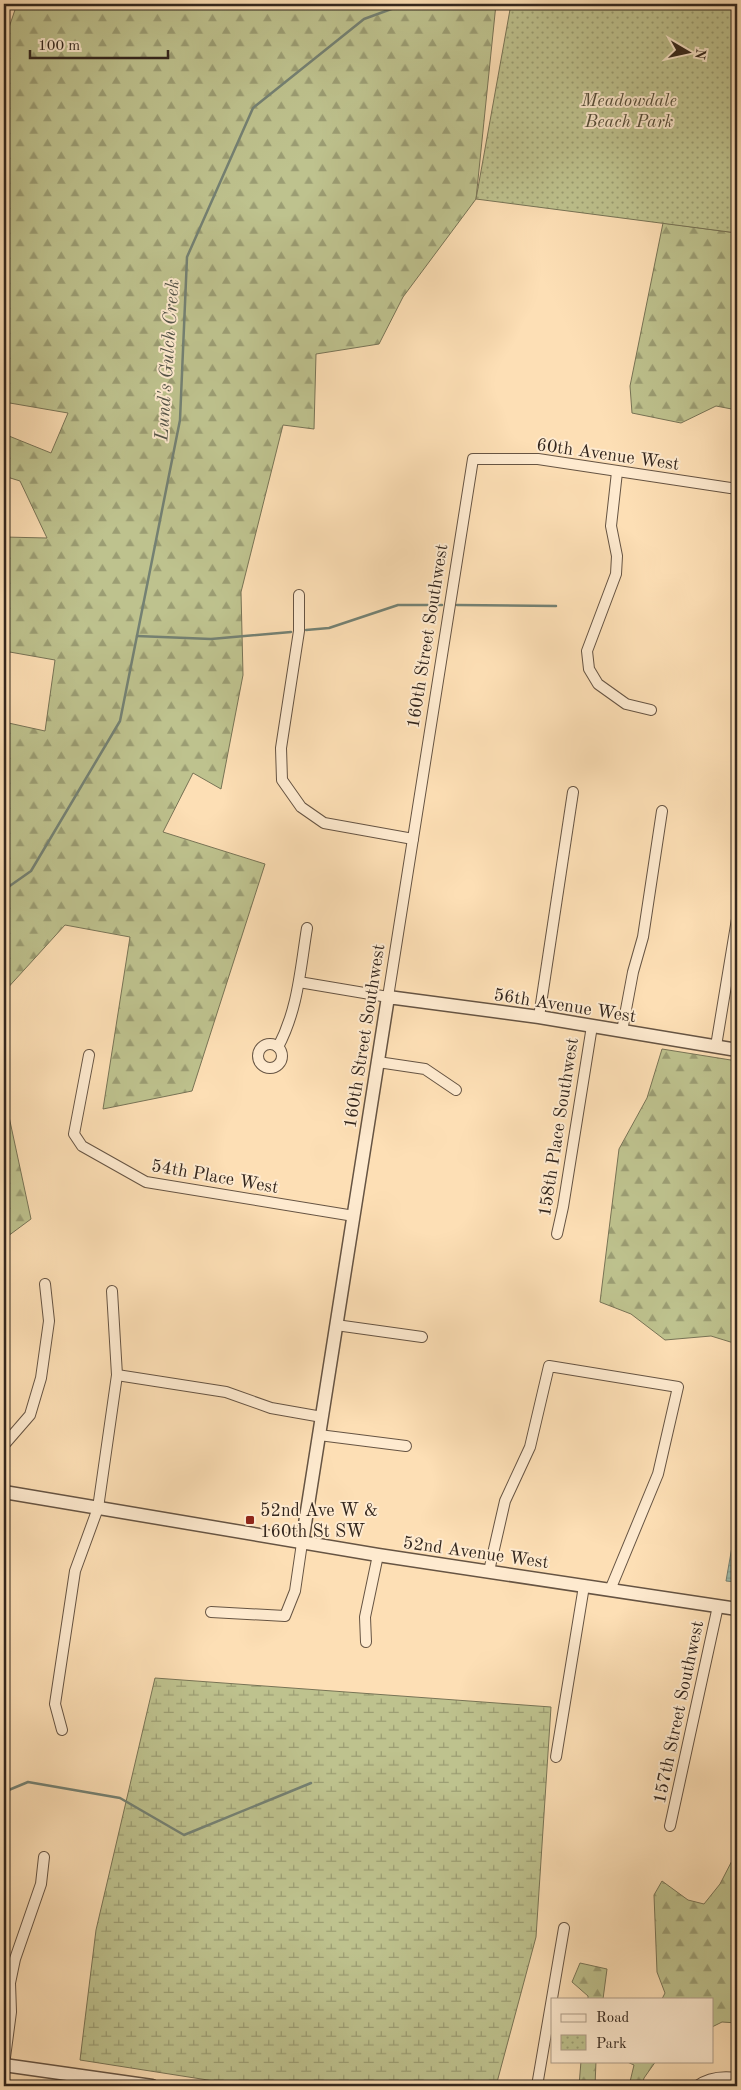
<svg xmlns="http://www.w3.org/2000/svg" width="741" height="2090" font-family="'Old Standard TT',serif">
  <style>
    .forest { fill: url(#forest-firs); stroke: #787456 }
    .wetland { fill: url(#wetland-marsh); stroke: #787456 }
    .park { fill: url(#park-dots); stroke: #787456 }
    .water { fill: url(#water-rules); stroke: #748173 }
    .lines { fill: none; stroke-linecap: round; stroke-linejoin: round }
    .stream { stroke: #748173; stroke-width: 2.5 }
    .minor-casing { stroke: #665443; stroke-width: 12 }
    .tertiary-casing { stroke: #665443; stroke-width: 15 }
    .minor { stroke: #feeacf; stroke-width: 10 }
    .tertiary { stroke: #feeacf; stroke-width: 12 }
    .poi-dot { fill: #8f2418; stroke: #feeacf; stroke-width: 2 }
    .labels { text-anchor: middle; stroke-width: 4; stroke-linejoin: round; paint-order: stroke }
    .park-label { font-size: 18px; font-style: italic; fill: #564d39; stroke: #feeacf }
    .street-label { font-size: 18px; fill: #33261d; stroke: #feeacf }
    .poi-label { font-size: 18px; fill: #33261d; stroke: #feeacf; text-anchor: start }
    .water-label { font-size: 19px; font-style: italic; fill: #535348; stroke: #feeacf }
  </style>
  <defs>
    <pattern id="forest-firs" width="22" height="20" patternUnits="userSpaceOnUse" patternTransform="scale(1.25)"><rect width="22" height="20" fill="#bec28e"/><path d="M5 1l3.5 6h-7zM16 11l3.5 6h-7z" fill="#9b9d73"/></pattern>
    <pattern id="wetland-marsh" width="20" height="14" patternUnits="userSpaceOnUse" patternTransform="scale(1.25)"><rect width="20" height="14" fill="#bec28e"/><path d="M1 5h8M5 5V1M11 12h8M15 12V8" fill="none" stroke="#9b9d73"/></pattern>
    <pattern id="park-dots" width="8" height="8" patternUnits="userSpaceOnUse" patternTransform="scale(1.25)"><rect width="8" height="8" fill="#bec28e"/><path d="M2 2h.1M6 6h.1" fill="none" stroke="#9b9d73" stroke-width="1.8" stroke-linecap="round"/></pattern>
    <pattern id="water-rules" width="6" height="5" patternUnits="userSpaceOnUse" patternTransform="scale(1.25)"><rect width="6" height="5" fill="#9fbdad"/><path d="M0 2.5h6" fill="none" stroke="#89a294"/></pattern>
  </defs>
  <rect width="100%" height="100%" fill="#fddfb5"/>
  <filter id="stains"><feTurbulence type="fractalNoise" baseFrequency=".004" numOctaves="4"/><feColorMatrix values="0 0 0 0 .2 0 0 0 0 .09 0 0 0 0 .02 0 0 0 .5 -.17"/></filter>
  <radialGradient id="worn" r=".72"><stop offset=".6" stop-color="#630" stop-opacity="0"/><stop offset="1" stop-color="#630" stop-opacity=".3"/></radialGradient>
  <g class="forest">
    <path d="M17,4H496L476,199L403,297L379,344L316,354L314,429L283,425L241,592L243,675L221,789L193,773L163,832L265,864L192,1091L103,1109L130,937L65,925L4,992V722L45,731L55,660L4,651V612L7,608L4,606V537L47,538L20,481L4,476V434L51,453L68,413L4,402V42Z"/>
    <path d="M663,223L737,233V410L716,406L681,423L632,413L630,386Z"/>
    <path d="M662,1049L737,1061V1344L711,1336L665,1340L631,1314L600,1302L619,1149L647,1098Z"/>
    <path d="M4,1107L8,1112L31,1219L4,1239Z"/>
    <path d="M737,1851V2023L722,2022L712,2027V1999H662L665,1993L657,1972L654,1895L662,1881L688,1900L704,1904L720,1884Z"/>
    <path d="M580,1963L607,1969L603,1999H588V1996L572,1982Z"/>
    <path d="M581,2061H596L595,2086H579Z"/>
    <path d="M625,2061H656L644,2078L642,2086H629L634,2065Z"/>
  </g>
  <path class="wetland" d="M155,1678L551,1707L536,1937L496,2086H246L80,2060L96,1930Z"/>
  <path class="park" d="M511,4H737V233L476,199Z"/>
  <path class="water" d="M733,1541H737V1582L726,1581Z"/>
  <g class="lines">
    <g class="stream">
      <path d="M457,605L556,606"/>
      <path d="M306,630L329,628L398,605H442"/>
      <path d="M137,636L211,639L291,632"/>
      <path d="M4,890L31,871L120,721L180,420L187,257L253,108L364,19L405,4"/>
      <path d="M4,1792L28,1782L120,1798L184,1835L311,1783"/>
    </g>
    <defs>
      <g id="minor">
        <path d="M617,472L611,526L617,556L616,574L587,651L589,669L598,684L626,704L651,710"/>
        <path d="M299,595V631L281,748L282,780L301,807L324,823L413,839"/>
        <path d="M299,982L388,997L473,459H538L737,489"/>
        <path d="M539,1017L573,792"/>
        <path d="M622,1031L633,972L643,937L662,811"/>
        <circle cx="270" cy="1056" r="12"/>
        <path d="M716,1046L737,919"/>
        <path d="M278,1047C298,1009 300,971 307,928"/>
        <path d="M89,1055L74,1134L82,1146L146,1182L354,1216"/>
        <path d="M378,1062L425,1069L456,1090"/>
        <path d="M557,1234L563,1207L592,1026"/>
        <path d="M336,1325L422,1337"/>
        <path d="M117,1375L226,1392L271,1408L322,1417"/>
        <path d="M319,1435L406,1446"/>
        <path d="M4,1445L30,1415L41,1378L49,1321L45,1284"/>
        <path d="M489,1571L505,1501L530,1447L549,1366L678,1387L658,1474L610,1590"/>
        <path d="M211,1612L285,1616L295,1591L302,1543"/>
        <path d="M366,1642L365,1617L378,1555"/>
        <path d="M62,1730L55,1704L75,1571L98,1508L117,1375L112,1291"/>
        <path d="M556,1757L584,1586"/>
        <path d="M670,1826L718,1606"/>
        <path d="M4,2065L11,2012L10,1983L15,1959L41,1884L44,1857"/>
        <path d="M537,2086L564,1928"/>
        <path d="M697,2086C709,2077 723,2076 737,2078"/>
      </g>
      <g id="tertiary">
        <path d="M4,1492L378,1555L737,1609"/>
        <path d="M302,1543L388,997L539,1017L737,1050"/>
        <path d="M4,2065L152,2086"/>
      </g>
    </defs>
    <use href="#minor" class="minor-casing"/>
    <use href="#tertiary" class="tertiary-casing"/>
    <use href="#minor" class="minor"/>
    <use href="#tertiary" class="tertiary"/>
  </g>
  <rect class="poi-dot" x="245" y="1515" width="10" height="10" rx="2.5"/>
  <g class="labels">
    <g class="park-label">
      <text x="629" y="106">Meadowdale<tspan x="629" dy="21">Beach Park</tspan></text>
    </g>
    <g class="street-label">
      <text transform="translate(608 454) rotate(8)" y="6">60th Avenue West</text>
      <text transform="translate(427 636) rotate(-81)" y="6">160th Street Southwest</text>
      <text transform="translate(565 1005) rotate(9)" y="6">56th Avenue West</text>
      <text transform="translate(364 1036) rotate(-81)" y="6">160th Street Southwest</text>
      <text transform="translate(558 1127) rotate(-81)" y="6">158th Place Southwest</text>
      <text transform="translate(215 1176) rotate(10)" y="6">54th Place West</text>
      <text transform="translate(476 1552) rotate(8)" y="6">52nd Avenue West</text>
      <text transform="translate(678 1712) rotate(-78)" y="6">157th Street Southwest</text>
    </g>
    <g class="poi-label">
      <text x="260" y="1516">52nd Ave W &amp;<tspan x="260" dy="21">160th St SW</tspan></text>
    </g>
    <g class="water-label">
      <text transform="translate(166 360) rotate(-86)" y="7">Lund's Gulch Creek</text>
    </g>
  </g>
  <rect width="741" height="2090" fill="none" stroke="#fddfb5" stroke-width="20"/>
  <rect x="5" y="5" width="731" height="2080" fill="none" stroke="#33261d" stroke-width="2.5"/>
  <rect x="10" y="10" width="721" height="2070" fill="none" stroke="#33261d"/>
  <rect x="551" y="1998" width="162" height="65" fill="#feeacf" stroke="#ad9c88"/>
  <rect x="561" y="2014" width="25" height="8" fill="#feeacf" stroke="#ad9c88"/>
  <text x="596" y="2022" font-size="15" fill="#33261d">Road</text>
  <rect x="561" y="2035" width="25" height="15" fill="url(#park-dots)" stroke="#ad9c88"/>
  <text x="596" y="2048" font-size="15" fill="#33261d">Park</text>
  <g transform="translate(688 52) rotate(99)" stroke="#feeacf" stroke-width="4" paint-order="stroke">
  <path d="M0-4L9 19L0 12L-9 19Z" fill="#33261d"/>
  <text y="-8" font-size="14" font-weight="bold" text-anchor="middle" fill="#33261d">N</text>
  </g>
  <path d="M30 50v8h138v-8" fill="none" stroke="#33261d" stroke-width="2.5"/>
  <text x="38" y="50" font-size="15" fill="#33261d" stroke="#feeacf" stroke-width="4" paint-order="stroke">100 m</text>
  <rect width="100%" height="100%" filter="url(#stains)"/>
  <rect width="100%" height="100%" fill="url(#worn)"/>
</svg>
